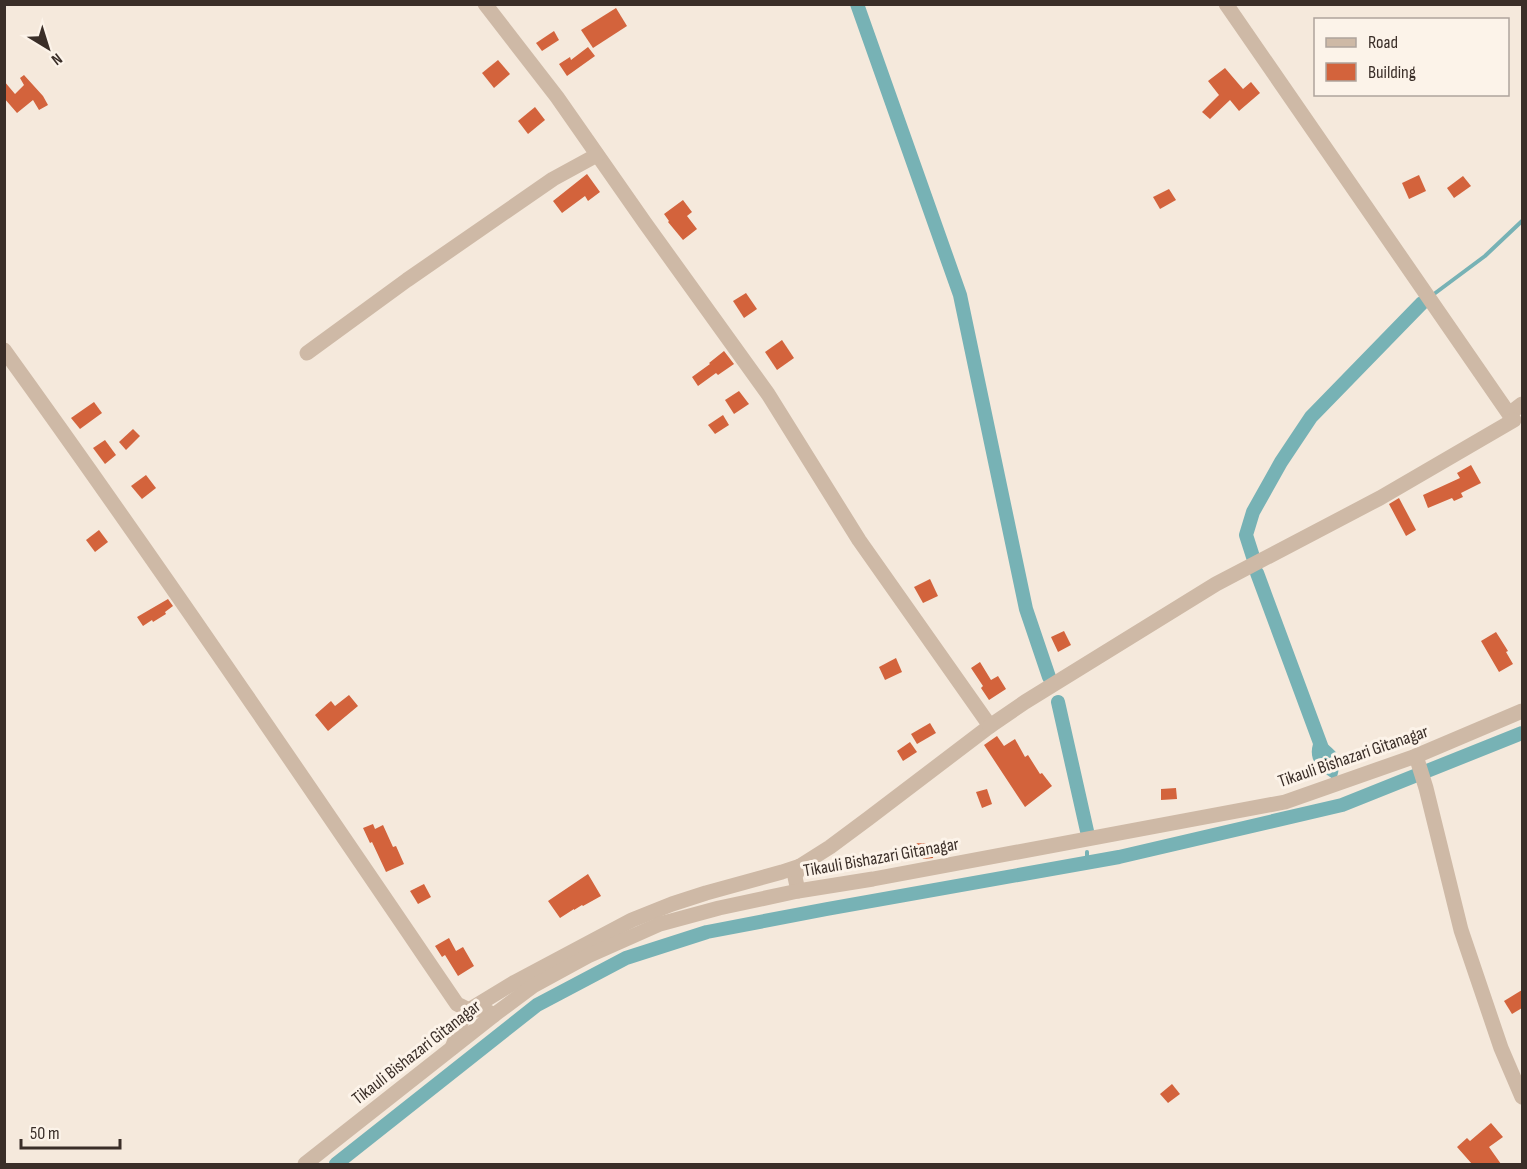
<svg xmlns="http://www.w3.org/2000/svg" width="1527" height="1169" font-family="'Sofia Sans Condensed',sans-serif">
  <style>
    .water { fill: #77b2b5 }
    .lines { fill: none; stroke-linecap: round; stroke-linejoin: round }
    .stream { stroke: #77b2b5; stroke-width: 4 }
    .canal { stroke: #77b2b5; stroke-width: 14 }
    .building { fill: #d3633c }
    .minor { stroke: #ceb9a6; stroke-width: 15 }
    .labels { text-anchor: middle; stroke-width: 6; stroke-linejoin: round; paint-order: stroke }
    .street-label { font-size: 18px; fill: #3a2e28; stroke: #fcf3e9 }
  </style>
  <rect width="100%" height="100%" fill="#f5e9dc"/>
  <path class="water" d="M1325,742C1341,756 1342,757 1337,777L1333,779C1319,770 1308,761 1313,744Z"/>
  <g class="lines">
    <g class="stream">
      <path d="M1434,294L1485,256L1522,221"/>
      <path d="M1087,863V852"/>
    </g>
    <g class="canal">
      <path d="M857,4L960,295L1026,609L1049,677"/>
      <path d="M1254,560L1246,535L1253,512L1281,462L1311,417L1422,303"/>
      <path d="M1257,573L1326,759"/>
      <path d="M1058,702L1087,831"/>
      <path d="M336,1164L537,1005L626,958L707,932L827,909L1119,857L1342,805L1522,733"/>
    </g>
  </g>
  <g class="building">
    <path d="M616,8L627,26L593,48L581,30Z"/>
    <path d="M554,31L559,40L542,51L536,43Z"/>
    <path d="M588,47L595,56L567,76L559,64L570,57L571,60Z"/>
    <path d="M498,60L510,74L494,88L482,73Z"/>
    <path d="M1225,68L1243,89L1251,82L1260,93L1239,111L1230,100L1210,119L1202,112L1219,95L1208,81Z"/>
    <path d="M24,75L43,96L48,105L39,110L33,100L17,113L4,98V81L15,94L24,85L20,78Z"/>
    <path d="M535,107L545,120L528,134L518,121Z"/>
    <path d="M587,174L600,192L588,201L585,196L562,213L553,201Z"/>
    <path d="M1419,175L1426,191L1409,199L1402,183Z"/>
    <path d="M1463,176L1471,186L1454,198L1447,188Z"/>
    <path d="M1169,189L1176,200L1160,209L1153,197Z"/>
    <path d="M683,200L692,212L687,216L697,229L683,240L668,222L669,221L664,214Z"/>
    <path d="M746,293L757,309L744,318L733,301Z"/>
    <path d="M782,340L794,358L777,370L765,352Z"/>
    <path d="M724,351L734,364L718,375L716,373L698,386L692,377L710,364L709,363Z"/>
    <path d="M739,391L749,404L734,414L725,400Z"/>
    <path d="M94,402L102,413L80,429L71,418Z"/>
    <path d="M723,415L729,425L715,434L708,425Z"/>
    <path d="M133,429L140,436L126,450L119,442Z"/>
    <path d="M105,440L116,455L105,464L93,448Z"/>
    <path d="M1471,465L1481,483L1461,493L1463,497L1454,501L1452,498L1428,508L1423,495L1460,478L1457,473Z"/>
    <path d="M146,475L156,488L142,499L131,486Z"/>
    <path d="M1399,498L1416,530L1406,536L1389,504Z"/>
    <path d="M99,530L108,542L95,552L86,540Z"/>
    <path d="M930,579L938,596L923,603L914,587Z"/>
    <path d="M168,599L173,606L165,612L166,614L153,622L152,620L143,626L137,617Z"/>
    <path d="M1064,631L1071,645L1058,652L1051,637Z"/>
    <path d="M1496,632L1508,651L1506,652L1513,664L1499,672L1481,641Z"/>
    <path d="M896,658L902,672L885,680L879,667Z"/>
    <path d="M980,662L991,680L998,676L1006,689L989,700L981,688L983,686L971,668Z"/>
    <path d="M349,695L358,706L328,731L315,715L331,701L335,706Z"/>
    <path d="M930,723L936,733L917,744L911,734Z"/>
    <path d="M997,736L1004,746L1015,739L1025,757L1028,755L1040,774L1042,773L1052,786L1025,807L984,745Z"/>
    <path d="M910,742L917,752L903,761L897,751Z"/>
    <path d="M1176,788L1177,799L1161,800V789Z"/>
    <path d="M987,789L992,804L982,808L976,792Z"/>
    <path d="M373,824L375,829L383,825L393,847L396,846L404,864L386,872L372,842L370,843L363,828Z"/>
    <path d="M914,843L934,844L933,858L924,859H914Z"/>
    <path d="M588,874L601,896L583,906L582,905L574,910V909L560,918L548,901Z"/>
    <path d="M424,884L431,897L418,904L410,891Z"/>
    <path d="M449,938L456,951L463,947L474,966L458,976L445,955L442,957L435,946Z"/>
    <path d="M1522,990V1008L1512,1014L1504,1001Z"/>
    <path d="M1172,1084L1180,1094L1168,1103L1160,1094Z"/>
    <path d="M1491,1123L1503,1137L1489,1147L1501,1164H1472L1457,1147L1467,1138L1470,1141Z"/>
  </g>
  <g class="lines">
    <g class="minor">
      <path d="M485,4L557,97L645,223L768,394L859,540L990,726L869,818L830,847L800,866L795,877L798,891"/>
      <path d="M1226,4L1509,414L1522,404"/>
      <path d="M4,350C159,565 308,785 457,1004L469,1010H485L494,1015"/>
      <path d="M307,353L407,280L553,179L597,155"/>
      <path d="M990,726L1025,702L1216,584L1380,498L1514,420"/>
      <path d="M1416,756L1426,788L1461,930L1501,1048L1522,1097"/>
      <path d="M452,1048L462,1021L469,1010L515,982L592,941L632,920L672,904L706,893L782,872L800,866"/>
      <path d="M305,1164L494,1015L533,986L588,956L660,924L719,908L798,891L873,879L1285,802L1416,756L1522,711"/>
    </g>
  </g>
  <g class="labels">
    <g class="street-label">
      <text transform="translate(1353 756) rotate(-19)" y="6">Tikauli Bishazari Gitanagar</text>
      <text transform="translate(881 857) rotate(-10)" y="6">Tikauli Bishazari Gitanagar</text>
      <text transform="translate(416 1052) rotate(-38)" y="6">Tikauli Bishazari Gitanagar</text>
    </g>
  </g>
  <rect width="1527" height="1169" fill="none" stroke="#3a2e28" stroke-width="12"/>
  <rect x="1314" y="18" width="195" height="78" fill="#fcf3e9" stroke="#aea49c" stroke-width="1.5"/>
  <rect x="1326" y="38" width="30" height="9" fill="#ceb9a6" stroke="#aea49c" stroke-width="1.5"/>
  <text x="1368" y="48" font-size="18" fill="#3a2e28">Road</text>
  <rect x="1326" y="63" width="30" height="18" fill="#d3633c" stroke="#aea49c" stroke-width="1.5"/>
  <text x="1368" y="78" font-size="18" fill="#3a2e28">Building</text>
  <g transform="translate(48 48) rotate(142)" stroke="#fcf3e9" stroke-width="4.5" paint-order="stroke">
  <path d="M0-4.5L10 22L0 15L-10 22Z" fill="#3a2e28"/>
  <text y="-9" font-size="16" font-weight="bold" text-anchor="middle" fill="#3a2e28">N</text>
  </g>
  <path d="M21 1139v9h99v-9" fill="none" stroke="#3a2e28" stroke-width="3"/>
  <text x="30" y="1139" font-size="18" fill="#3a2e28" stroke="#fcf3e9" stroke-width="4.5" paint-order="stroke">50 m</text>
</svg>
